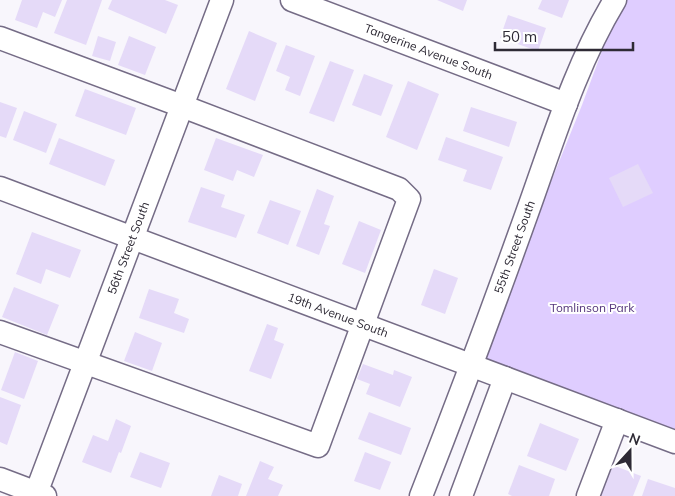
<svg xmlns="http://www.w3.org/2000/svg" width="675" height="496" font-family="Mulish,sans-serif">
  <style>
    .green { fill: #dfcdff }
    .building { fill: #e5daf8 }
    .lines { fill: none; stroke-linecap: round; stroke-linejoin: round }
    .minor-casing { stroke: #756c86; stroke-width: 25 }
    .minor { stroke: #fff; stroke-width: 22 }
    .labels { text-anchor: middle; stroke-width: 4; stroke-linejoin: round; paint-order: stroke }
    .street-label { font-size: 12px; fill: #2e2a35; stroke: #fff }
    .park-label { font-size: 12px; fill: #54357b; stroke: #fff }
  </style>
  <rect width="100%" height="100%" fill="#f8f6fc"/>
  <path class="green" d="M626,0H675V431L485,358L527,241L582,105L613,21Z"/>
  <g class="building">
    <path d="M22,0H62L55,17L43,12L37,28L15,20Z"/>
    <path d="M67,0H102L86,45L54,33Z"/>
    <path d="M112,0H165L178,5L166,34L108,9Z"/>
    <path d="M437,0H467L463,11Z"/>
    <path d="M542,0H569L562,18L538,9Z"/>
    <path d="M508,15L546,28L538,51L500,38Z"/>
    <path d="M249,31L277,43L255,101L226,89Z"/>
    <path d="M98,36L116,42L110,61L92,56Z"/>
    <path d="M129,36L156,47L145,75L118,65Z"/>
    <path d="M286,45L315,56L300,96L285,90L290,77L276,71Z"/>
    <path d="M330,61L354,70L334,122L309,113Z"/>
    <path d="M364,74L393,85L381,116L352,105Z"/>
    <path d="M408,81L439,94L417,150L386,137Z"/>
    <path d="M85,89L136,108L126,135L75,116Z"/>
    <path d="M0,102L17,108L6,138L0,136Z"/>
    <path d="M471,107L517,122L509,147L463,131Z"/>
    <path d="M24,111L57,124L46,153L13,140Z"/>
    <path d="M446,137L503,157L491,190L463,181L467,170L438,160Z"/>
    <path d="M59,138L115,160L105,186L49,164Z"/>
    <path d="M216,138L263,155L254,177L237,170L233,181L204,170Z"/>
    <path d="M638,164L653,193L623,207L609,178Z"/>
    <path d="M201,187L225,195L221,207L245,215L236,238L188,222Z"/>
    <path d="M317,189L334,196L324,224L330,226L319,255L296,246Z"/>
    <path d="M270,200L301,211L288,245L257,233Z"/>
    <path d="M359,221L381,230L365,273L342,264Z"/>
    <path d="M32,232L81,250L70,278L46,269L41,284L16,274Z"/>
    <path d="M434,269L458,278L445,314L421,305Z"/>
    <path d="M14,287L59,305L47,335L2,317Z"/>
    <path d="M149,289L179,299L174,313L189,319L184,333L139,318Z"/>
    <path d="M267,324L278,328L274,340L284,344L271,379L249,371Z"/>
    <path d="M135,332L162,343L152,371L124,361Z"/>
    <path d="M15,352L38,361L24,399L1,390Z"/>
    <path d="M363,364L393,375L394,370L412,377L400,407L366,394L370,384L357,379Z"/>
    <path d="M0,397L21,405L7,445L0,442Z"/>
    <path d="M369,412L411,428L401,455L358,439Z"/>
    <path d="M116,419L131,426L121,453L119,452L111,473L82,462L93,435L108,441Z"/>
    <path d="M540,423L579,439L566,471L527,456Z"/>
    <path d="M140,452L170,463L161,488L130,477Z"/>
    <path d="M365,452L391,462L380,490L354,481Z"/>
    <path d="M260,461L274,467L268,479L283,485L278,496H246Z"/>
    <path d="M610,464L641,476L633,496H597Z"/>
    <path d="M519,465L555,479L549,496H512L508,494Z"/>
    <path d="M219,475L242,484L238,496H211Z"/>
    <path d="M648,479L675,488V496H642Z"/>
  </g>
  <g class="lines">
    <defs>
      <g id="minor">
        <path id="s1" d="M292,0L566,104"/>
        <path d="M0,38L182,106L399,189L409,199L318,446L0,332"/>
        <path id="s2" d="M0,188L675,442"/>
        <path d="M0,479L45,496"/>
        <path id="s3" d="M35,496L222,0"/>
        <path id="s4" d="M421,496C458,402 493,308 527,213C553,141 575,66 615,0"/>
        <path d="M461,496L505,378"/>
        <path d="M588,496L617,420"/>
      </g>
    </defs>
    <use href="#minor" class="minor-casing"/>
    <use href="#minor" class="minor"/>
  </g>
  <g class="labels">
    <g class="street-label">
      <text dy="4" stroke="none"><textPath href="#s1" startOffset="146">Tangerine Avenue South</textPath></text>
      <text dy="4" stroke="none"><textPath href="#s4" startOffset="266">55th Street South</textPath></text>
      <text dy="4" stroke="none"><textPath href="#s3" startOffset="265">56th Street South</textPath></text>
      <text dy="4" stroke="none"><textPath href="#s2" startOffset="361">19th Avenue South</textPath></text>
    </g>
    <g class="park-label">
      <text x="592" y="312">Tomlinson Park</text>
    </g>
  </g>
  <g transform="translate(630 451) rotate(21)" stroke="#ffffff" stroke-width="4" paint-order="stroke">
  <path d="M0-4L9 19L0 12L-9 19Z" fill="#2e2a35"/>
  <text y="-8" font-size="14" font-weight="bold" text-anchor="middle" fill="#2e2a35">N</text>
  </g>
  <path d="M495 42v8h138v-8" fill="none" stroke="#2e2a35" stroke-width="2.5"/>
  <text x="502" y="42" font-size="15" fill="#2e2a35" stroke="#ffffff" stroke-width="4" paint-order="stroke">50 m</text>
</svg>
